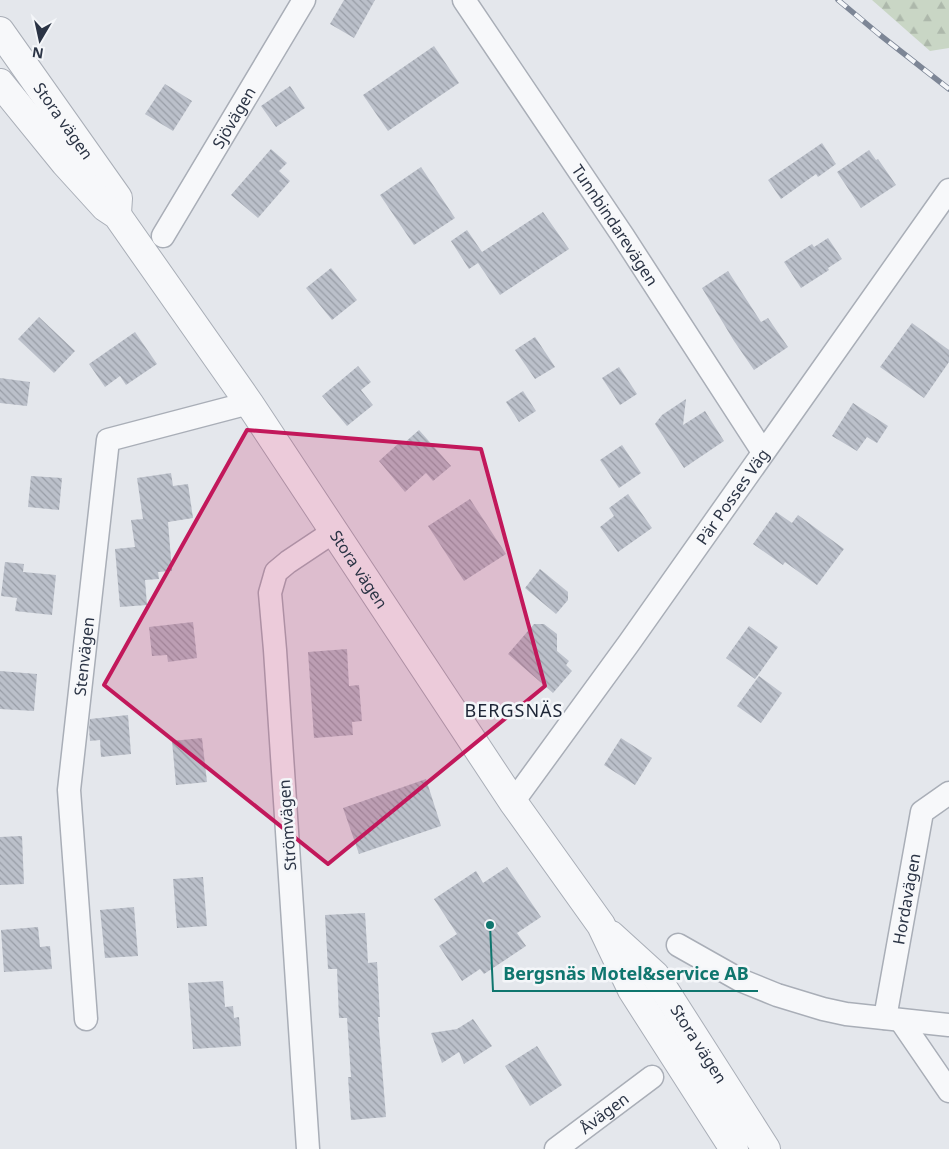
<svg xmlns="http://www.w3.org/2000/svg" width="949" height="1149" font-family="'Noto Sans',sans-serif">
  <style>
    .forest { fill: url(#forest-firs) }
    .building { fill: url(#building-back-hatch) }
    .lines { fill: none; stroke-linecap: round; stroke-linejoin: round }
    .minor-casing { stroke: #a9aeb7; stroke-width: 25 }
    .tertiary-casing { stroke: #a9aeb7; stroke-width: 30 }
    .minor { stroke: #f7f8fa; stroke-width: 22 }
    .tertiary { stroke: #f7f8fa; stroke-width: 28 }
    .rail-casing { stroke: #7d8696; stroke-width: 5.5 }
    .rail { stroke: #f4f6f9; stroke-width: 4; stroke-dasharray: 11; stroke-linecap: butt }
    .marked { fill: #c2185b; fill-opacity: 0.2; stroke: #c2185b; stroke-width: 4; stroke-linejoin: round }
    .labels { text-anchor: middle; stroke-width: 5; stroke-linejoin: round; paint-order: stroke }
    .street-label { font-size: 16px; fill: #2b3445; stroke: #f4f6f9 }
    .neighbourhood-label { font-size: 18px; letter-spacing: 1px; fill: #1d2536; stroke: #f4f6f9 }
    .leader { fill: none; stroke: #0f766e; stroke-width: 2 }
    .callout-dot { fill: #0f766e; stroke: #f4f6f9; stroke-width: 2 }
    .callout-label { font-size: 18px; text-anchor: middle; font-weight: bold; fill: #0f766e; stroke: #f4f6f9; stroke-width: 5; stroke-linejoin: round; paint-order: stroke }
  </style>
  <defs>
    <pattern id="forest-firs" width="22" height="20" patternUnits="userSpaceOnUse" patternTransform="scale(1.25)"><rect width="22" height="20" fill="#c9d6c5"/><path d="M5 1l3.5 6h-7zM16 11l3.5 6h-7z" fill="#adb8ab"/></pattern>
    <pattern id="building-back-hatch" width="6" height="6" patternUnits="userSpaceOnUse" patternTransform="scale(1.25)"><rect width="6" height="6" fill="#bbc0ca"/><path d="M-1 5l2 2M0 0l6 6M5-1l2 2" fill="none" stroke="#989da6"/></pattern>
  </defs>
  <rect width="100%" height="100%" fill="#e4e7ec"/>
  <path class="forest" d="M872,0H949V48L930,51Z"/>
  <g class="building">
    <path d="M344,0H375L354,38L330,24Z"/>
    <path d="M434,46L459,83L388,131L363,95Z"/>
    <path d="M165,84L192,101L173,131L145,114Z"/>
    <path d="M290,86L305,108L276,127L261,106Z"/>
    <path d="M822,143L836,164L818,177L816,174L781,199L768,180Z"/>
    <path d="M271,149L287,163L279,171L290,181L258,218L231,195Z"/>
    <path d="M869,150L876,160L878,159L896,185L861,208L837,172Z"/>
    <path d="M421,167L455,218L414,245L380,195Z"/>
    <path d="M543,212L569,249L500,295L478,263L469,269L451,241L467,230L482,252Z"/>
    <path d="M828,238L842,259L828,268L829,270L801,288L784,262L812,244L814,247Z"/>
    <path d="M331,268L357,300L332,320L306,288Z"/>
    <path d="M728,271L761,322L768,318L788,347L754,370L734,341L702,288Z"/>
    <path d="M39,317L75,351L54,373L18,339Z"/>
    <path d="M912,323L949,350V362L924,398L880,367Z"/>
    <path d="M135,332L157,364L126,385L120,376L105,387L89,364Z"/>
    <path d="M535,337L555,367L535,379L515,350Z"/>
    <path d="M358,366L371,382L361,390L373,405L347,426L322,396Z"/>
    <path d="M619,367L637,394L620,405L602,378Z"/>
    <path d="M0,378L30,382L27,406L0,403Z"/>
    <path d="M523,391L536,411L519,422L506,402Z"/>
    <path d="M686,399L683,425L705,411L724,441L684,468L655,424L662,415Z"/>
    <path d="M853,403L888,426L877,443L867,437L857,451L832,436Z"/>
    <path d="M419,430L451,466L433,481L426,473L405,492L379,461L400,442L403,444Z"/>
    <path d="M622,445L641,473L619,488L600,460Z"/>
    <path d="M171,473L173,486L188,484L193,518L168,522L172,571L158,572L159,579L145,580L147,605L120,607L115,549L135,547L131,520L143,519L137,478Z"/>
    <path d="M31,476L62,478L59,510L28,507Z"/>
    <path d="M628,494L652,528L618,552L600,527L614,516L609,508Z"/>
    <path d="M470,499L506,554L464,581L428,526Z"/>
    <path d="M776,512L792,523L798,515L844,549L817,585L785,562L783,565L753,544Z"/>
    <path d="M5,562L24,564L23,572L56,575L52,615L15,611L17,598L1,596Z"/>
    <path d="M540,569L568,592V600L556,614L525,588Z"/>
    <path d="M193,622L197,658L168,662L167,655L152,656L149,627Z"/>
    <path d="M534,624H544L557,634V651L569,661L566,665L572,671L553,693L508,654Z"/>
    <path d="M749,626L778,647L755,679L726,658Z"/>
    <path d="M347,649L349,686L359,685L362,721L352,722L353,735L314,738L308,652Z"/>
    <path d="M0,671L37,674L34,711L0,709Z"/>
    <path d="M759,676L782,693L761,723L737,706Z"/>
    <path d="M128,715L131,754L101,757L100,740L90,741L89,728L90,719Z"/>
    <path d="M202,738L207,782L176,785L172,741Z"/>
    <path d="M621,738L652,758L635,785L604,765Z"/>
    <path d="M426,779L441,826L359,854L343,808Z"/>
    <path d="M22,836L24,884L0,885V837Z"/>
    <path d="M507,867L541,917L517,933L526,946L484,974L480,969L462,981L439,946L457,934L434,899L476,871L483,883Z"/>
    <path d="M203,877L207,926L177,928L173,879Z"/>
    <path d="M134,907L138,956L105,958L100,910Z"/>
    <path d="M365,913L368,963L377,962L380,1017H378L386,1117L351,1120L348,1077H351L347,1018H339L337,969H328L325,915Z"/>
    <path d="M38,927L40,947L50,946L52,969L4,972L1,930Z"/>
    <path d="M223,981L225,1007L233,1006L234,1018L239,1017L241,1046L193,1049L188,983Z"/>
    <path d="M473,1019L492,1046L464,1064L459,1052L442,1063L431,1033L457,1029Z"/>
    <path d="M537,1046L562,1085L530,1106L505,1066Z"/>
  </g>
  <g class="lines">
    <defs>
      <g id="minor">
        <path id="s1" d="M464,0L623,236L763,452"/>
        <path id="s2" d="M163,236L304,0"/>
        <path id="s3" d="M513,802L629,643L949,190"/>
        <path d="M678,945L740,980L777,995L823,1009L846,1014L949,1025"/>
        <path id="s4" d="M885,1018L922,812L949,793"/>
        <path id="s5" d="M86,1019L69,790L108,440L249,403"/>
        <path d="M901,1021L949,1091"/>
        <path d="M308,1149L275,650L270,593L276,572L288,562L333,532"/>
        <path id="s6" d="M556,1149L652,1077"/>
      </g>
      <g id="tertiary">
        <path id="s7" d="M0,31L118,198L117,213"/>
        <path id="s8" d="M0,83L65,163L105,207L117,215L249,403L513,802L601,925L632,990L734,1149"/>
        <path id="s9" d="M611,935L655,975L766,1149"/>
      </g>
    </defs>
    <use href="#minor" class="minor-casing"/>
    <use href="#tertiary" class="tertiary-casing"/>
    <use href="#minor" class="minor"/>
    <use href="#tertiary" class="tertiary"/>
    <defs>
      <path id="rail" d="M838,0L880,35L949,89"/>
    </defs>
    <use href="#rail" class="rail-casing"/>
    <use href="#rail" class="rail"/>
  </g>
  <path class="marked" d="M247,430L481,449L545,686L328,864L104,685Z"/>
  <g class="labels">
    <g class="street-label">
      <text dy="6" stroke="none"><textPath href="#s2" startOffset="138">Sjövägen</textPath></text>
      <text dy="6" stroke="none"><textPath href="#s7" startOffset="110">Stora vägen</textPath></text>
      <text dy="6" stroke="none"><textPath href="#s1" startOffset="271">Tunnbindarevägen</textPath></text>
      <text dy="6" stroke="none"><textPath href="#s3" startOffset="376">Pär Posses Väg</textPath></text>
      <text dy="6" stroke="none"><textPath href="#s8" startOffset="606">Stora vägen</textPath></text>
      <text dy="6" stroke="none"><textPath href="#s5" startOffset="364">Stenvägen</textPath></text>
      <text transform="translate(287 825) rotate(-94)" y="6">Strömvägen</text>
      <text dy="6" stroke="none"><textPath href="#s4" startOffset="121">Hordavägen</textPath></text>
      <text dy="6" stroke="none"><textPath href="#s9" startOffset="141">Stora vägen</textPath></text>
      <text dy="6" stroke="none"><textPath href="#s6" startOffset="60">Åvägen</textPath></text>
    </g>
    <g class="neighbourhood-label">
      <text x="514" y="717">BERGSNÄS</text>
    </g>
  </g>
  <path class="leader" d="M490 925L493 991H758"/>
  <circle class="callout-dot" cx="490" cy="925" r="5"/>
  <g class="callout-label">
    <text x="626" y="980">Bergsnäs Motel&amp;service AB</text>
  </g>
  <g transform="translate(40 40) rotate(189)" stroke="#f4f6f9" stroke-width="4" paint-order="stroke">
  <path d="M0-4L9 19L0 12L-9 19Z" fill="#2b3445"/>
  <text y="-8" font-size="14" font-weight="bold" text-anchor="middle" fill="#2b3445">N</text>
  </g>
</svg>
